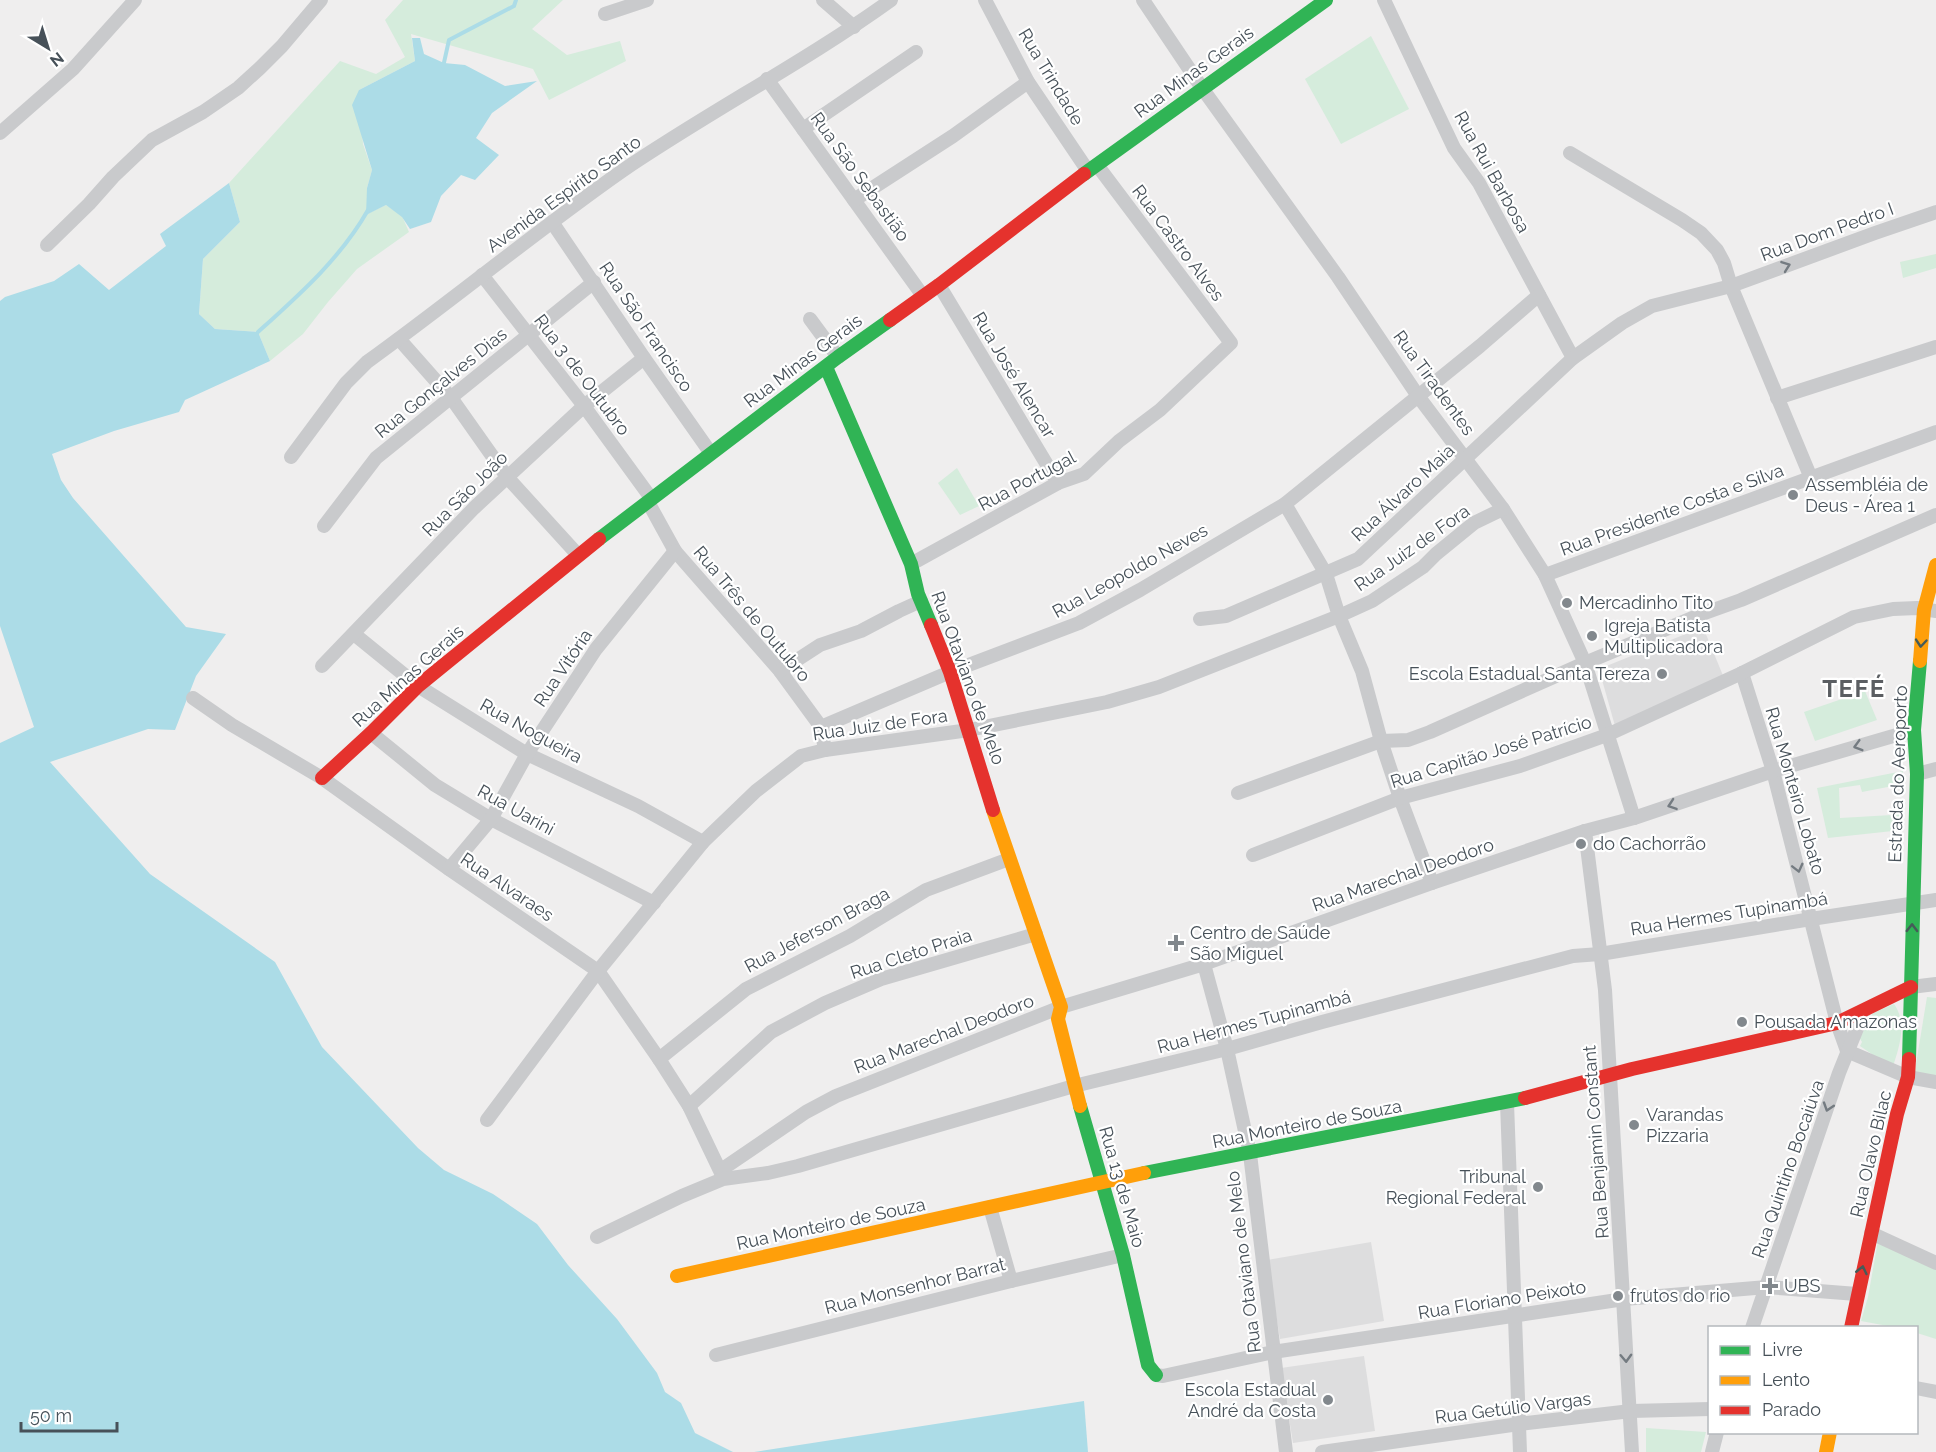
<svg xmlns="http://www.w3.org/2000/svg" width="1936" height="1452" font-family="Raleway,sans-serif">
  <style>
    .education { fill: #ddddde }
    .green { fill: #d5ecdc }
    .water { fill: #acdce7 }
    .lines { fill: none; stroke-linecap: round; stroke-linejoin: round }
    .stream { stroke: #acdce7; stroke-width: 4 }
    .street { stroke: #c9cacc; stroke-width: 14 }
    .fast { stroke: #30b455; stroke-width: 14 }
    .slow { stroke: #ff9f0a; stroke-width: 14 }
    .jam { stroke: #e5322d; stroke-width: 14 }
    .oneway { stroke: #747b81 }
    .oneway2 { stroke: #455b59 }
    .poi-dot { fill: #82888d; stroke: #fff; stroke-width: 2 }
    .labels { text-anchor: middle; stroke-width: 4.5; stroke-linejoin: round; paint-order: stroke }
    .street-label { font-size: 18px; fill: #475159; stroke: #fff }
    .poi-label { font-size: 18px; fill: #475159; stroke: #fff; text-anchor: start }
    .district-label { font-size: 24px; font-weight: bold; letter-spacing: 1.5px; fill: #5b5e62; stroke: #fff }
  </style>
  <rect width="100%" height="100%" fill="#efeeee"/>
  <g class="education">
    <path d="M1703,627L1724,678L1615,726L1599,669Z"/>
    <path d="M1371,1242L1384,1321L1280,1339L1267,1260Z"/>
    <path d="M1364,1356L1375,1431L1293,1443L1281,1368Z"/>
  </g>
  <g class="green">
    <path d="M403,0H563L532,29L567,55L620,41L626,61L549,100L533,69L411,34L415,61L359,90L363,144L372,170L367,188V214L386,205L402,216L409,232L357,269L328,302L303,334L270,361L258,332L215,329L199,314L203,259L240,222L229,183L340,61L376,74L405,57L385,20Z"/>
    <path d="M1371,36L1409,109L1341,144L1305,79Z"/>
    <path d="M1936,254V268L1903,278L1900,262Z"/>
    <path d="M957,468L979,506L960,515L938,483Z"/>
    <path d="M1865,691L1877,720L1815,741L1804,712Z"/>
    <path d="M1903,771V784L1862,792L1860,785L1839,788L1840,818L1892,815L1893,808L1903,804L1902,830L1828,838L1817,788Z"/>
    <path d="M1927,997L1936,998V1079L1914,1076Z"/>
    <path d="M1894,1004C1907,1022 1900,1046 1893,1066L1879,1059L1860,1046L1862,1042L1859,1037L1873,1013Z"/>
    <path d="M1878,1241L1936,1267V1339L1917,1333L1916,1328L1893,1327L1861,1321L1868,1297Z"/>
    <path d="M1646,1428L1706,1432L1701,1452H1646Z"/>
  </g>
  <g class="water">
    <path d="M412,38H420L424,54L444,63L465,65L505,86L537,81L492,113L476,138L499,155L475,180L461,175L441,196L431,222L410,229L402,217L386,205L366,215L367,188L372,170L352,105L359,90L415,61Z"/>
    <path d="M229,183L240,222L203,259L199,314L215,329L258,332L270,361L185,400L179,412L114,431L52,454L61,480L73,498L186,627L226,634L196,676L175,730L148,729L50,762L150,874L275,962L322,1047L418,1148L444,1170L493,1194L537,1224L568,1265L617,1319L657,1373L665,1392L681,1403L695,1433L733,1452H0V743L34,727L0,626V301L5,297L54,281L79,264L109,290L166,246L160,234Z"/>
    <path d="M1084,1401L1088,1452H754Z"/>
  </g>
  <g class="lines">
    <g class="stream">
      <path d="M443,67L449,40L514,6L516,0"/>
      <path d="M258,332C299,295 341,258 368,210"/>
    </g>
    <g class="street">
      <path d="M823,0L854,27"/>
      <path d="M985,0L1028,82L1088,171"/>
      <path d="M1143,0L1202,88L1338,277L1418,396L1503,509L1545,575L1585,663L1634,818"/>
      <path d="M1384,0L1454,148L1479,183L1573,358"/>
      <path d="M605,14L647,0"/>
      <path d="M767,79L923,296"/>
      <path d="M803,129L916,52"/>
      <path d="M0,133L73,69L135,0"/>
      <path d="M1570,153L1682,220L1701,233L1717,250L1724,263L1731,286L1811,478"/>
      <path d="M854,200L953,136L1028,82"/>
      <path d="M552,222L644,358L710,452"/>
      <path d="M47,245L89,204L113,177L152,140L203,112L238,88L260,68L282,46L321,0"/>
      <path d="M482,275L584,406L651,498"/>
      <path d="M939,285L1058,483"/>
      <path d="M810,319L838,357"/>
      <path d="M399,339L452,399L507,477L578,555"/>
      <path d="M1777,398L1936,347"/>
      <path d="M291,457L346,383L367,362C453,300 535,232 622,171C710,111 805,62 891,0"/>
      <path d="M648,502L675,551L780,671L821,727L825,750"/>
      <path d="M1285,504L1326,574L1339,616L1362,671L1381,741L1400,798L1432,883"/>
      <path d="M324,526L376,458L594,282"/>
      <path d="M911,564L1058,483L1084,474L1119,441L1160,410L1231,343L1097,165"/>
      <path d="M1545,575L1936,432"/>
      <path d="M1200,619L1226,616L1358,559L1573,358L1622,323L1652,306L1731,286L1875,233L1936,212"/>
      <path d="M354,634L418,686L527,754L638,806L703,842"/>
      <path d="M322,666L474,508L584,406L644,358"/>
      <path d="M780,671L820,645L861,631L899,611L921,601"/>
      <path d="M1742,673L1773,771L1837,1023L1847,1051"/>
      <path d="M193,698L232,725L322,778L449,869L598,971L659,1059L689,1106L723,1177"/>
      <path d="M821,727L950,672L1079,623L1140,590L1285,504L1480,346L1539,295"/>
      <path d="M371,733L435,785L491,819L654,903"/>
      <path d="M1917,774L1936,769"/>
      <path d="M1238,793L1381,741L1408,740L1430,732L1585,663L1702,614L1741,600L1936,515"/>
      <path d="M1585,831L1605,990L1632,1452"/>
      <path d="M1253,855L1400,798L1520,766L1607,735L1742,673L1854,617L1893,609L1917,608L1936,611"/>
      <path d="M449,869L491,819L527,754L596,649L675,551"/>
      <path d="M1204,964L1227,1049L1250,1154L1286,1452"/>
      <path d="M1911,987L1936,984"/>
      <path d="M1847,1051L1908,1077L1936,1082"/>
      <path d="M659,1059L746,989L850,936L926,890L1009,859"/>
      <path d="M1507,1103L1520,1452"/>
      <path d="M689,1106L771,1032L825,1003L881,979L1036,934"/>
      <path d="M487,1120L598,971L703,842L756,791L801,756L825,750L969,730L1107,702L1159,687L1339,616L1372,601L1423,567L1436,554L1474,523L1503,509"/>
      <path d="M721,1170L806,1112L836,1096L1061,1007L1204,964L1432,883L1585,831L1634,818L1773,771L1914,730"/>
      <path d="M990,1207L1011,1281"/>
      <path d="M1871,1233L1936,1263"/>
      <path d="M597,1237L682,1196L723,1179L768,1173L798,1166L1074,1086L1227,1049L1322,1022L1573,956L1600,954L1811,919L1936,900"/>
      <path d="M1752,1328L1839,1073L1864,1011"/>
      <path d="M716,1355L1011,1281L1123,1255"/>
      <path d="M1156,1375L1163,1376L1273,1352L1624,1299L1767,1287L1857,1294"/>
      <path d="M1916,1388L1936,1392"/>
      <path d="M1322,1452L1519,1424L1631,1411L1710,1409"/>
      <path d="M1712,1452L1717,1432"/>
    </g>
    <g class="fast">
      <path d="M1084,174L1326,0"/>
      <path d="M826,367L911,564L918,594L931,625"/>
      <path d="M599,539L838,357L890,320"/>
      <path d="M1909,1059L1917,774L1914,730L1920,661"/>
      <path d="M1080,1106L1123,1255L1148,1365L1156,1375"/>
      <path d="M1144,1173L1525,1098"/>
    </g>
    <g class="slow">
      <path d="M1920,661L1924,610L1936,565"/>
      <path d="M993,810L1061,1007L1058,1019L1080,1106"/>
      <path d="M677,1276L1144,1173"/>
      <path d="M1826,1452L1830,1432"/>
    </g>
    <g class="jam">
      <path d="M890,320L939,285L1084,174"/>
      <path d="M931,625L950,672L993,810"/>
      <path d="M322,778L371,733L418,686L599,539"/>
      <path d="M1525,1098L1632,1069L1837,1023L1911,987"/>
      <path d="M1851,1328L1897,1114L1908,1077L1909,1059"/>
    </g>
  </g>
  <defs><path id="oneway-chevron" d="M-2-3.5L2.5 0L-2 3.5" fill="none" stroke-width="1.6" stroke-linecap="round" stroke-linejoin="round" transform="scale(1.5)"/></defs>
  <g class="oneway">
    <use href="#oneway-chevron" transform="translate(1786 266) rotate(-20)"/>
    <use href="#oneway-chevron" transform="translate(1858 746) rotate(164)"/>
    <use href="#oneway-chevron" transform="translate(1672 805) rotate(161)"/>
    <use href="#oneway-chevron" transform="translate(1798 868) rotate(76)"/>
    <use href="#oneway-chevron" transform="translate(1828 1107) rotate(108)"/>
    <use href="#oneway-chevron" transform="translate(1626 1358) rotate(88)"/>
  </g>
  <g class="oneway2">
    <use href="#oneway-chevron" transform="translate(1921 643) rotate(95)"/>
    <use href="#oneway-chevron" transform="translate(1912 928) rotate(-89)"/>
    <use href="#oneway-chevron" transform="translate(1862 1270) rotate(-77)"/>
  </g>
  <g class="poi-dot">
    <circle cx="1793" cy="495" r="6"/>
    <circle cx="1567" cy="603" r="6"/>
    <circle cx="1592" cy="636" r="6"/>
    <circle cx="1662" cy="674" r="6"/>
    <circle cx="1581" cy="844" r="6"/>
    <path d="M1173 934h6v6h6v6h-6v6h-6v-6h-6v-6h6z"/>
    <circle cx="1742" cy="1022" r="6"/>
    <circle cx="1634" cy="1125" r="6"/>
    <circle cx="1538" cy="1187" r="6"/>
    <path d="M1767 1277h6v6h6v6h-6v6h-6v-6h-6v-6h6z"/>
    <circle cx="1618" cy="1296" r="6"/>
    <circle cx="1328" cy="1400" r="6"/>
  </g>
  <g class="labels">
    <g class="street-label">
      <text transform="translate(1194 72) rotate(-36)" y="6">Rua Minas Gerais</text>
      <text transform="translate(1051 77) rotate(59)" y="6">Rua Trindade</text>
      <text transform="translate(1492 172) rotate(61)" y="6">Rua Rui Barbosa</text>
      <text transform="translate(860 177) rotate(54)" y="6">Rua São Sebastião</text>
      <text transform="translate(564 194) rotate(-36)" y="6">Avenida Espírito Santo</text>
      <text transform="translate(1827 232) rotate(-20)" y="6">Rua Dom Pedro I</text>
      <text transform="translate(1178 243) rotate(53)" y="6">Rua Castro Alves</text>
      <text transform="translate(646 327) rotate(56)" y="6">Rua São Francisco</text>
      <text transform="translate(803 361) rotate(-37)" y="6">Rua Minas Gerais</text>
      <text transform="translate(582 375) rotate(53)" y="6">Rua 3 de Outubro</text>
      <text transform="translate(1014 375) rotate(59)" y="6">Rua José Alencar</text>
      <text transform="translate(441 383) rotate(-39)" y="6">Rua Gonçalves Dias</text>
      <text transform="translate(1434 383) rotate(54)" y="6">Rua Tiradentes</text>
      <text transform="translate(1027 481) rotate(-28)" y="6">Rua Portugal</text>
      <text transform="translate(1403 493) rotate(-43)" y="6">Rua Álvaro Maia</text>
      <text transform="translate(465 494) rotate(-45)" y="6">Rua São João</text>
      <text transform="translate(1672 510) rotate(-20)" y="6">Rua Presidente Costa e Silva</text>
      <text transform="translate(1412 548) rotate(-35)" y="6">Rua Juiz de Fora</text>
      <text transform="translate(1130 571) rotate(-29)" y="6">Rua Leopoldo Neves</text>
      <text transform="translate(752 614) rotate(50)" y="6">Rua Três de Outubro</text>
      <text transform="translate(563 668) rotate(-56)" y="6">Rua Vitória</text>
      <text transform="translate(408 676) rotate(-42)" y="6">Rua Minas Gerais</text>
      <text transform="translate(968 678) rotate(70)" y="6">Rua Otaviano de Melo</text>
      <text transform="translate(880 725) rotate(-8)" y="6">Rua Juiz de Fora</text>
      <text transform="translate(531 731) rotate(29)" y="6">Rua Nogueira</text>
      <text transform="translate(1491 752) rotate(-17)" y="6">Rua Capitão José Patrício</text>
      <text transform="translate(1898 774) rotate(-88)" y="6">Estrada do Aeroporto</text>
      <text transform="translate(1795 791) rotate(74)" y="6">Rua Monteiro Lobato</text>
      <text transform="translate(516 810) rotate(29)" y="6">Rua Uarini</text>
      <text transform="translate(1403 875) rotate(-19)" y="6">Rua Marechal Deodoro</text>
      <text transform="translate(507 887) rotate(34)" y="6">Rua Alvaraes</text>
      <text transform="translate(1729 914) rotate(-9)" y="6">Rua Hermes Tupinambá</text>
      <text transform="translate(817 930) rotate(-28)" y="6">Rua Jeferson Braga</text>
      <text transform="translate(911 954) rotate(-18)" y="6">Rua Cleto Praia</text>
      <text transform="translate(1254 1022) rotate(-15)" y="6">Rua Hermes Tupinambá</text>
      <text transform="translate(944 1034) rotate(-21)" y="6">Rua Marechal Deodoro</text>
      <text transform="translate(1307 1124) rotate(-11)" y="6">Rua Monteiro de Souza</text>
      <text transform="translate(1596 1142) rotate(-94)" y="6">Rua Benjamin Constant</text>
      <text transform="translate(1871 1154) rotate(-77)" y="6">Rua Olavo Bilac</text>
      <text transform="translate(1788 1169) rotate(-71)" y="6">Rua Quintino Bocaiúva</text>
      <text transform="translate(1122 1187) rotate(74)" y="6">Rua 13 de Maio</text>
      <text transform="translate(831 1224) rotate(-12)" y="6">Rua Monteiro de Souza</text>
      <text transform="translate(1244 1262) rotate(-97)" y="6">Rua Otaviano de Melo</text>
      <text transform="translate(915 1286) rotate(-14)" y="6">Rua Monsenhor Barrat</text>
      <text transform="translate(1502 1300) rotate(-9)" y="6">Rua Floriano Peixoto</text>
      <text transform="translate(1513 1408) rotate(-7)" y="6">Rua Getúlio Vargas</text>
    </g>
    <g class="poi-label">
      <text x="1805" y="491">Assembléia de<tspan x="1805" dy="21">Deus - Área 1</tspan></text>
      <text x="1579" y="609">Mercadinho Tito</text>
      <text x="1604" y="632">Igreja Batista<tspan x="1604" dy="21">Multiplicadora</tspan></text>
      <text x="1650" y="680" text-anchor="end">Escola Estadual Santa Tereza</text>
      <text x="1593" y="850">do Cachorrão</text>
      <text x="1190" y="939">Centro de Saúde<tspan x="1190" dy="21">São Miguel</tspan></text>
      <text x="1754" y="1028">Pousada Amazonas</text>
      <text x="1646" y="1121">Varandas<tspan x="1646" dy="21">Pizzaria</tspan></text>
      <text x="1526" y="1183" text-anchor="end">Tribunal<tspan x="1526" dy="21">Regional Federal</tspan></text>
      <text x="1784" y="1292">UBS</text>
      <text x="1630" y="1302">frutos do rio</text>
      <text x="1316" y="1396" text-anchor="end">Escola Estadual<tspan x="1316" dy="21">André da Costa</tspan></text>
    </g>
    <g class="district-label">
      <text x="1854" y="697">TEFÉ</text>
    </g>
  </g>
  <rect x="1708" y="1326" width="210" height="108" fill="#ffffff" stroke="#b5b9bd" stroke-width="1.5"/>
  <rect x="1720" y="1346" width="30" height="9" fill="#30b455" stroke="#b5b9bd" stroke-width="1.5"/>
  <text x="1762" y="1356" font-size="18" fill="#475159">Livre</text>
  <rect x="1720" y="1376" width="30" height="9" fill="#ff9f0a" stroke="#b5b9bd" stroke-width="1.5"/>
  <text x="1762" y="1386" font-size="18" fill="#475159">Lento</text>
  <rect x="1720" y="1406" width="30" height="9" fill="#e5322d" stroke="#b5b9bd" stroke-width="1.5"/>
  <text x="1762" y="1416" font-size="18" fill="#475159">Parado</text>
  <g transform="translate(48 48) rotate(142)" stroke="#ffffff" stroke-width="4.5" paint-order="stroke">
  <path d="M0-4.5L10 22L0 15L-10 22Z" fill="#475159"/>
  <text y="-9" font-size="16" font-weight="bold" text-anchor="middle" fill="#475159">N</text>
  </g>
  <path d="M21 1422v9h96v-9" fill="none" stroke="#475159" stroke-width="3"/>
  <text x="30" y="1422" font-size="18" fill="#475159" stroke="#ffffff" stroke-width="4.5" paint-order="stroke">50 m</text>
</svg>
